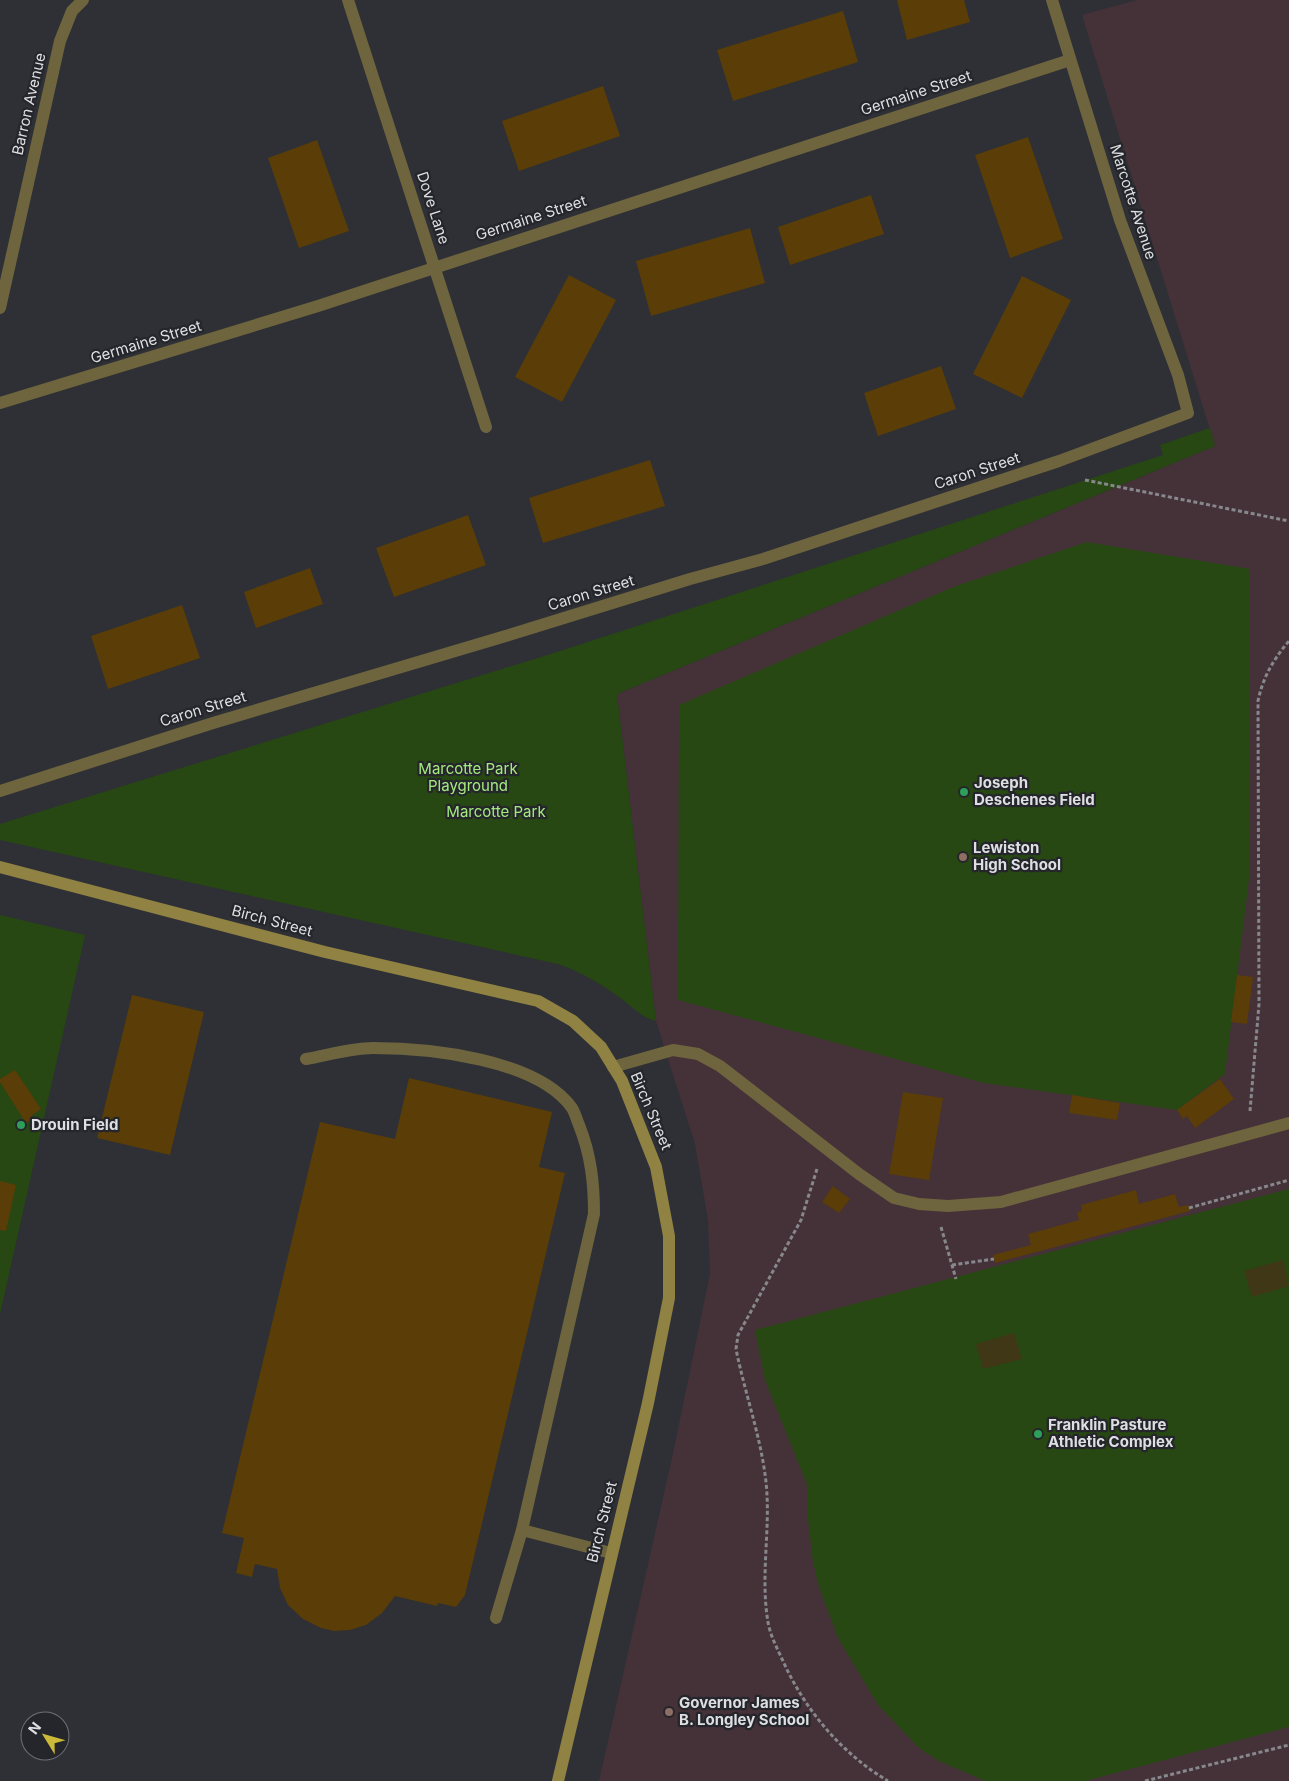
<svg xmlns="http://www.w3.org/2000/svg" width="1289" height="1781" font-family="Inter,sans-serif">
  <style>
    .education { fill: #453138 }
    .green { fill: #274812 }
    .sand { fill: #403717 }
    .building { fill: #5a3d07 }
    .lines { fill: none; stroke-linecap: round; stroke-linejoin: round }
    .path { stroke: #86888c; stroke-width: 3; stroke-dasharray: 4 2.5; stroke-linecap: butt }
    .lane { stroke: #6e653e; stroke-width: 12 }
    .street { stroke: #6e653e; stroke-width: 12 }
    .secondary { stroke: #908242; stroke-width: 12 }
    .leisure-dot { fill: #2e9e5b; stroke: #24262b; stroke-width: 2 }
    .education-dot { fill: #8d6e63; stroke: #24262b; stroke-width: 2 }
    .labels { text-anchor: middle; stroke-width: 4.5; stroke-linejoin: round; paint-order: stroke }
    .street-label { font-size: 15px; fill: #dddfe2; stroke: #24262b }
    .park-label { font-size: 15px; fill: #a4ea7e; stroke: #24262b }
    .poi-label { font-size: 15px; font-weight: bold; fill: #dddfe2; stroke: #24262b; text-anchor: start }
  </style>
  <rect width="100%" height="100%" fill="#2e3035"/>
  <path class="education" d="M1137,0H1289V1781H599L672,1458L710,1274L708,1220L695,1144L656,1021L617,694L1215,446L1082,15Z"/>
  <g class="green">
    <path d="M1210,428L1215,446L617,694L656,1021C641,1017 635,1009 623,1000C603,985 582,972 558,964L0,840V824L557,652L1163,455L1160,445Z"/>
    <path d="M1087,542L1250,569L1249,879L1225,1074L1177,1110L984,1083L678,1000L679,705L953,587Z"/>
    <path d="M0,915L85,935L0,1314Z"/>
    <path d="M1289,1189V1727L1085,1781H985L939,1761L919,1748L878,1705L838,1638L819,1587L813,1562L807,1510L808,1487L765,1380L755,1330Z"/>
  </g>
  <g class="sand">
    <path d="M1283,1260L1289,1286L1252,1297L1244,1271Z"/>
    <path d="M1014,1333L1022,1359L983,1369L976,1344Z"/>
  </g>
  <g class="building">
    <path d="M897,0H964L970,22L907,40Z"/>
    <path d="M843,11L858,62L733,101L717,50Z"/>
    <path d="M603,86L620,136L519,171L502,121Z"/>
    <path d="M1028,137L1063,239L1010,258L975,155Z"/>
    <path d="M317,140L349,231L299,248L268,158Z"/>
    <path d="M871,195L884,234L790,265L778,227Z"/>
    <path d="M750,228L765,283L651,316L636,261Z"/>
    <path d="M569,275L616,300L562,402L515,377Z"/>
    <path d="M1022,276L1071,300L1022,398L973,374Z"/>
    <path d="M941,366L956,409L878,436L864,393Z"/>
    <path d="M650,460L665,506L543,543L529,498Z"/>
    <path d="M468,515L486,565L394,597L376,548Z"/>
    <path d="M310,568L323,604L256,628L244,592Z"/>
    <path d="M182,605L200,658L108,689L91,636Z"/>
    <path d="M1237,975L1253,977L1247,1024L1231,1022Z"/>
    <path d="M132,995L204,1012L170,1155L97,1138Z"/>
    <path d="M15,1070L41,1109L31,1116L33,1119L26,1123L0,1082V1079Z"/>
    <path d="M409,1078L552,1112L539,1167L565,1173L465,1595L456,1607L438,1603L437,1606L395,1596L382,1613L366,1625L350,1630L334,1631L321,1628L303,1619L288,1605L280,1588L277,1569L255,1564L252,1577L236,1573L244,1538L222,1533L320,1122L395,1139Z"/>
    <path d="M1220,1079L1234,1099L1195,1128L1187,1116L1183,1119L1177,1110Z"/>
    <path d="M903,1092L943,1098L929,1180L889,1174Z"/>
    <path d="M1072,1095L1120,1103L1117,1120L1069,1113Z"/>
    <path d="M0,1181L16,1185L6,1231L0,1230Z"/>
    <path d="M833,1186L850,1199L839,1213L822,1202Z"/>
    <path d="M1136,1190L1139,1204L1175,1194L1179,1207L1188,1205L1190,1211L995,1263L993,1255L1031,1245L1028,1234L1079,1220L1077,1212L1082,1211L1081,1205Z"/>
  </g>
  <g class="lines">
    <g class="path">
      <path d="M1085,480L1289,521"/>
      <path d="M1250,1111L1259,1004L1258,701C1263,677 1273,660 1289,641"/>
      <path d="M817,1169L801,1220L738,1335L736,1349C745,1394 761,1437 766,1482C771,1528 760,1576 768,1622C770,1635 777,1648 783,1661C805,1710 841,1753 888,1781"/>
      <path d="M1189,1208L1289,1180"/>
      <path d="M941,1227L956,1279"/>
      <path d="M952,1265L994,1259"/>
      <path d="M1145,1781L1289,1745"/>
    </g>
    <g class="lane">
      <path d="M306,1059C328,1055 352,1048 373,1048C429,1048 537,1059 572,1108C575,1113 577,1120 579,1125C591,1155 594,1183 594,1214L522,1530L496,1618"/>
      <path d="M613,1067L673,1050L698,1054L720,1066L859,1174L894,1198L919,1204L948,1206L1001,1202L1289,1123"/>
      <path d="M522,1530L611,1553"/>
    </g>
    <g class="street">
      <path d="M348,0L486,427"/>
      <path d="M0,308L60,41L72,11L83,0"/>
      <path d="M0,403L318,306L1070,60"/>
      <path d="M0,791L213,723L509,635L690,579L763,559L1059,461L1188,413L1178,375L1120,220L1052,0"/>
    </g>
    <path class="secondary" d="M0,867L325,952L538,1001L573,1021L601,1047L622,1081L656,1167L669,1236V1298L648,1403L558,1781"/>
  </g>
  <g class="leisure-dot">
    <circle cx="964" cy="792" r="5"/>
    <circle cx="21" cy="1125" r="5"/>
    <circle cx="1038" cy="1434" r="5"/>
  </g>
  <g class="education-dot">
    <circle cx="963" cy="857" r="5"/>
    <circle cx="669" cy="1712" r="5"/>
  </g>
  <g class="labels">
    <g class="street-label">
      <text transform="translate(916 93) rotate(-18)" y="5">Germaine Street</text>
      <text transform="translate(29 104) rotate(-77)" y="5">Barron Avenue</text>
      <text transform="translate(1133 202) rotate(72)" y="5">Marcotte Avenue</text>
      <text transform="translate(433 208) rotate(72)" y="5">Dove Lane</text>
      <text transform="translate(531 218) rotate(-18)" y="5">Germaine Street</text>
      <text transform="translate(146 342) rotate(-17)" y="5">Germaine Street</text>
      <text transform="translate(977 471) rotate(-18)" y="5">Caron Street</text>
      <text transform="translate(591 593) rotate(-17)" y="5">Caron Street</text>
      <text transform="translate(203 709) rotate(-17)" y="5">Caron Street</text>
      <text transform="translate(272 921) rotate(15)" y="5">Birch Street</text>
      <text transform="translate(651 1111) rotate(67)" y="5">Birch Street</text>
      <text transform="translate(602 1522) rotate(-76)" y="5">Birch Street</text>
    </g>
    <g class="park-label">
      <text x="468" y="774">Marcotte Park<tspan x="468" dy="17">Playground</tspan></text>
      <text x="496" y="817">Marcotte Park</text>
    </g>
    <g class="poi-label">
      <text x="974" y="788">Joseph<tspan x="974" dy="17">Deschenes Field</tspan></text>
      <text x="973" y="853">Lewiston<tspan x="973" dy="17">High School</tspan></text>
      <text x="31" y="1130">Drouin Field</text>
      <text x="1048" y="1430">Franklin Pasture<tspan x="1048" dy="17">Athletic Complex</tspan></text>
      <text x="679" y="1708">Governor James<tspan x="679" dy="17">B. Longley School</tspan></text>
    </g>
  </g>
  <g transform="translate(45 1736) rotate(307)"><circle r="24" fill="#24262b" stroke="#6e7074"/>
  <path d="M0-4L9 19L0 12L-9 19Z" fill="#ccb938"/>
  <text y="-8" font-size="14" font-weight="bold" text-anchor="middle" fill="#dddfe2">N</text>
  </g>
</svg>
